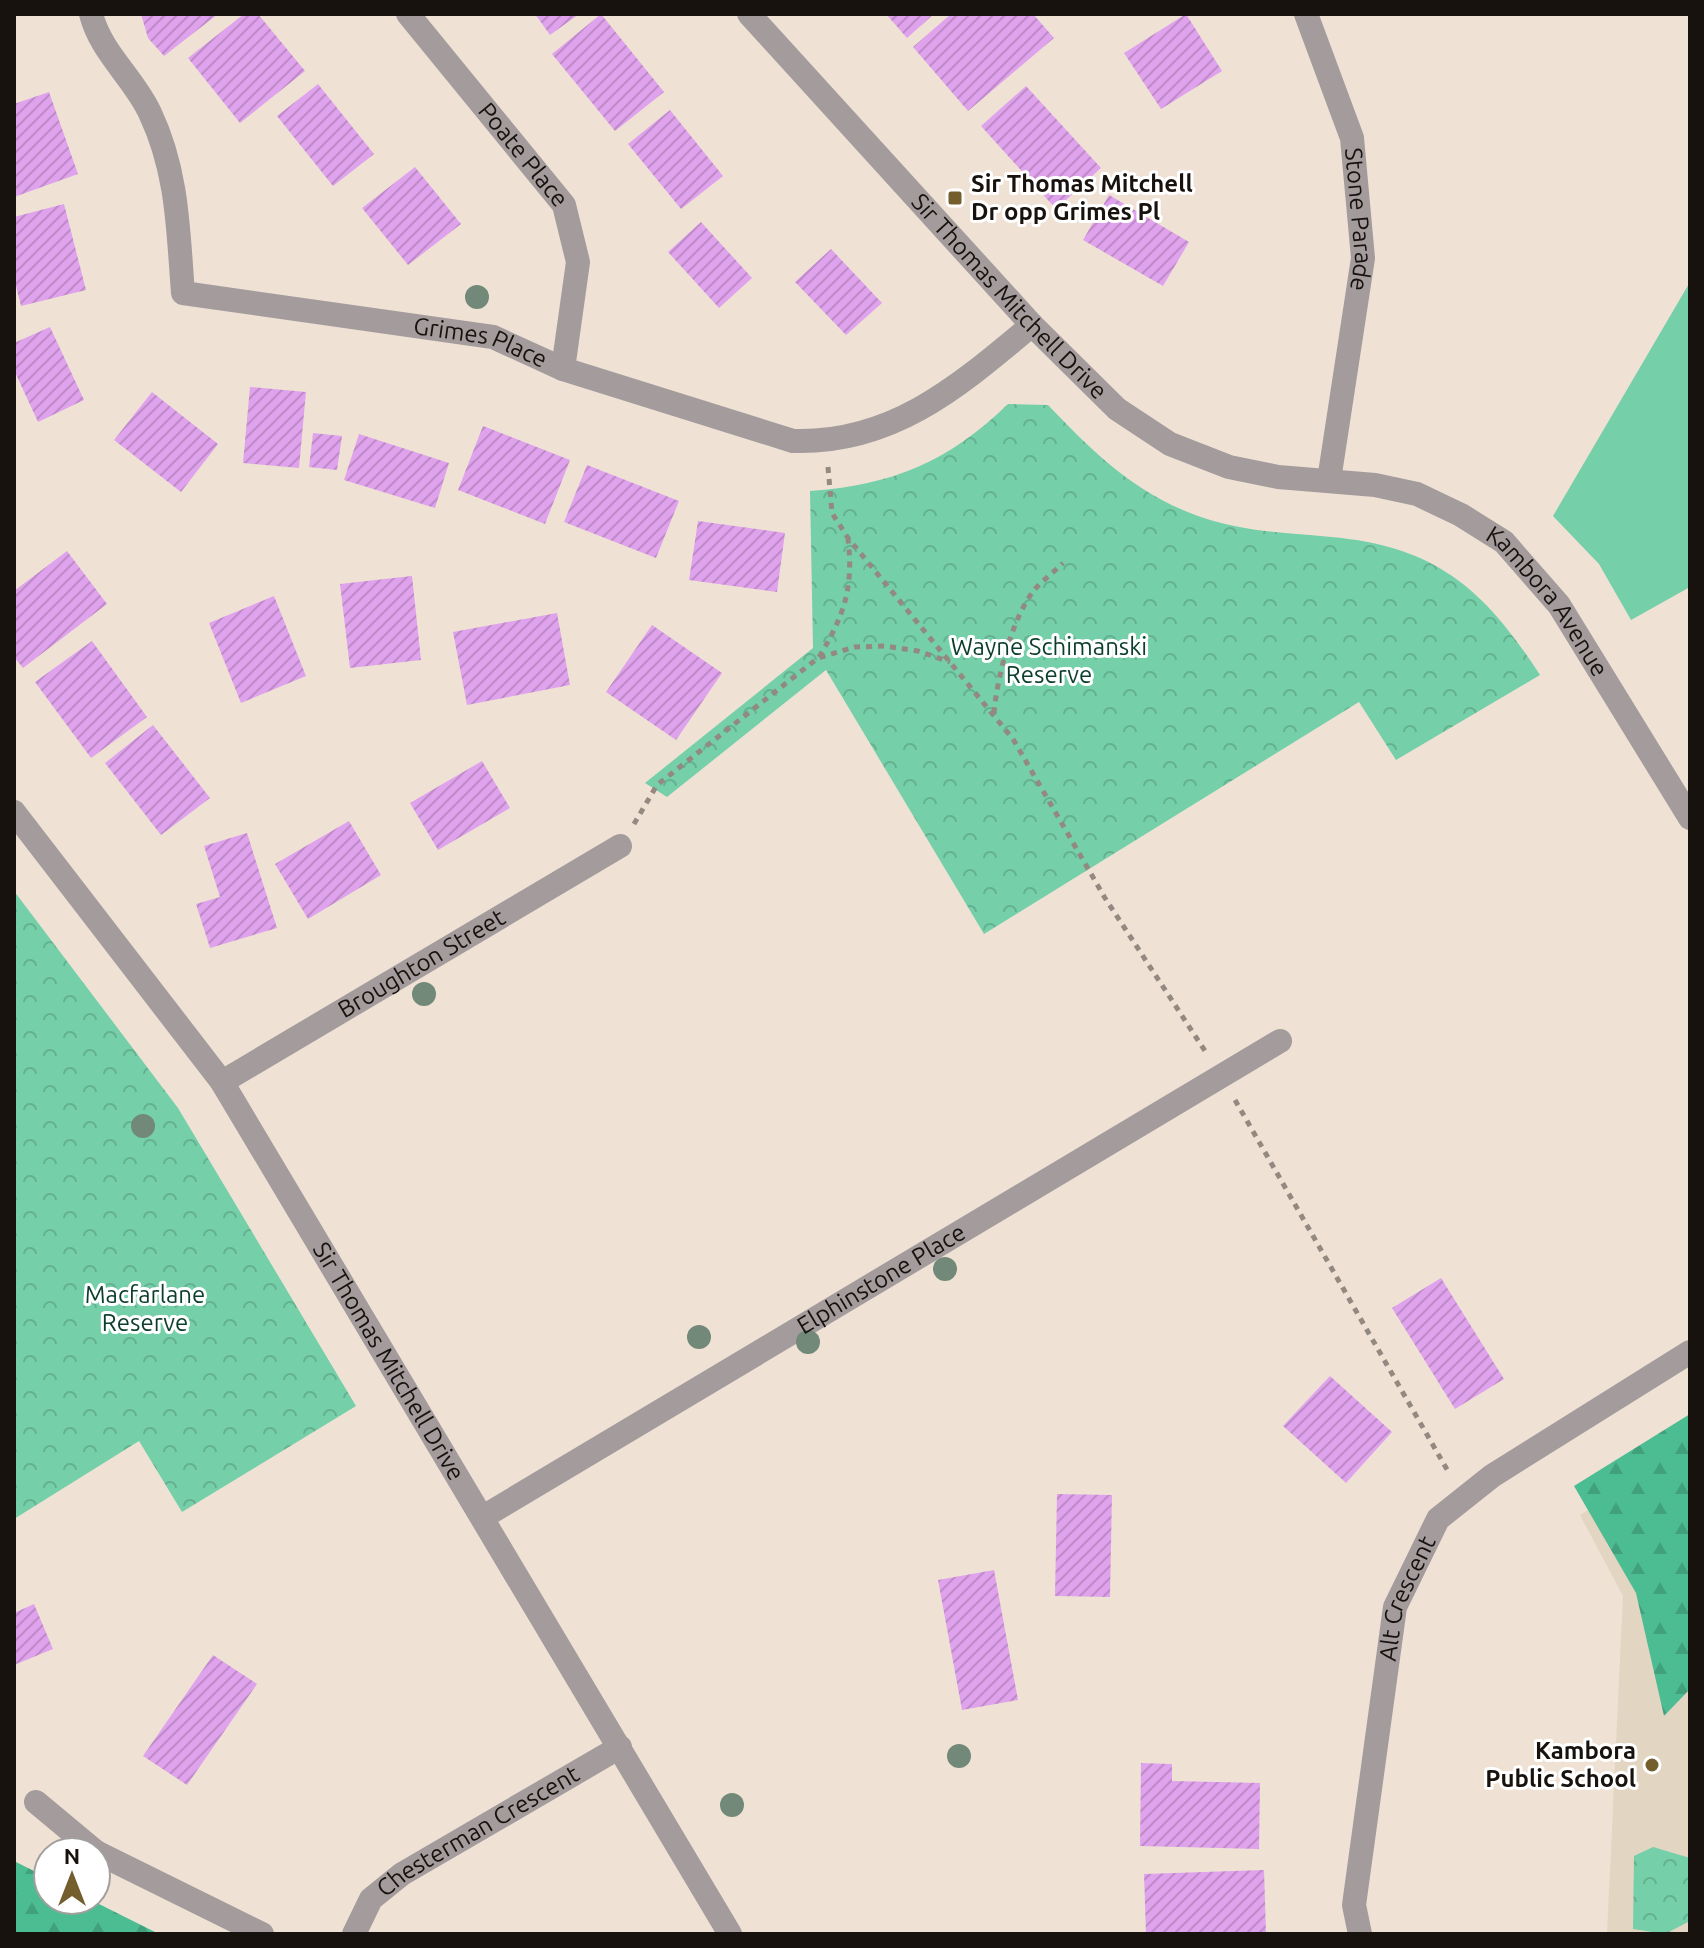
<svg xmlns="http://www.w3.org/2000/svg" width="1704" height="1948" font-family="Ubuntu,sans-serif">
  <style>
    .education { fill: #e2d5c1 }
    .green { fill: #75cfa9 }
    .forest { fill: url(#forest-firs) }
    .park { fill: url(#park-crowns) }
    .building { fill: url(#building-hatch) }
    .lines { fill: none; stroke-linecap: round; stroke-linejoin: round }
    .path { stroke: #938980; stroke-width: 5; stroke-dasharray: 6 6; stroke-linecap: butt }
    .minor { stroke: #a49b9d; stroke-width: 24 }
    .tree { fill: #728878 }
    .poi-dot { fill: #755e2e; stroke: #fff; stroke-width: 3 }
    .labels { text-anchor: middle; stroke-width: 6; stroke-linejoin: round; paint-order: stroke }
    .street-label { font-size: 24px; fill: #17120e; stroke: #fff }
    .poi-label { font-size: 24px; font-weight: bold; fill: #17120e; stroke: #fff; text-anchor: start }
    .park-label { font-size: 24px; fill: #0c3e2c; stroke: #fff }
  </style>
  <defs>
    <pattern id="forest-firs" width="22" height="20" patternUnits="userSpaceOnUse" patternTransform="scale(2)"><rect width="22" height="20" fill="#4cbd92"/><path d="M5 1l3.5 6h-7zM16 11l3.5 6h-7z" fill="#42a17d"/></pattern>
    <pattern id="park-crowns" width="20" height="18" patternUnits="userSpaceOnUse" patternTransform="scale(2)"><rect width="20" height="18" fill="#75cfa9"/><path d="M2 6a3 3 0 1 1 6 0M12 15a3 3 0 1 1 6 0" fill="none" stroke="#64b190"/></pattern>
    <pattern id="building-hatch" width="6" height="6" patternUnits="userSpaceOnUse" patternTransform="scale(2)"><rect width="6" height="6" fill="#dfa2ec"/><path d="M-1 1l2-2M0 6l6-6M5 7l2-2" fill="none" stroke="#bf8ac9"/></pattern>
  </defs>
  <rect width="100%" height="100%" fill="#efe2d5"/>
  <path class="education" d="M1690,1448V1934H1607L1623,1596L1580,1515Z"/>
  <path class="green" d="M1690,282V587L1631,620L1599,564L1553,516Z"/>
  <g class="forest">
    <path d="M1690,1414V1689L1664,1716L1636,1593L1574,1486Z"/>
    <path d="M14,1861L48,1878V1900H91L159,1934H14Z"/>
  </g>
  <g class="park">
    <path d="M1008,404L1048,405C1096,455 1136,495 1204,518C1247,532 1287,533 1331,537C1436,546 1485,590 1540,675L1396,760L1359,702L984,934L826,670L667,797L645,783L813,648L810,491C893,485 948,462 1008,404Z"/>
    <path d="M14,891L178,1108L356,1406L182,1512L139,1441L14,1519Z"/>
    <path d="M1653,1847L1690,1858V1921L1665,1934L1633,1929L1634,1856Z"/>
  </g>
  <g class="building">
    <path d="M141,14H218L164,56L148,38Z"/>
    <path d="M244,14H258L305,71L240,123L188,58Z"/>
    <path d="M535,14H579L550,35Z"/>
    <path d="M601,14L664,92L615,131L552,54Z"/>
    <path d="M886,14H934L907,38Z"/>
    <path d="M951,14H1033L1054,38L968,111L913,47Z"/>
    <path d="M1186,14L1222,71L1161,109L1124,53Z"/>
    <path d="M318,84L374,154L333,186L277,116Z"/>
    <path d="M1026,86L1101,168L1056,209L981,126Z"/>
    <path d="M49,92L78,174L14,197V104Z"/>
    <path d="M670,110L723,176L681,209L628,144Z"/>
    <path d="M415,167L461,224L408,265L362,208Z"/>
    <path d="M1109,195L1189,242L1163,286L1083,240Z"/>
    <path d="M64,204L86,290L21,306L14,278V217Z"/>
    <path d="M701,222L752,278L719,308L668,252Z"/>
    <path d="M831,249L882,303L846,335L795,282Z"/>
    <path d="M50,327L84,400L38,422L14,370V343Z"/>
    <path d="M250,387L306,392L299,468L243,463Z"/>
    <path d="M152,392L218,444L181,492L114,440Z"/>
    <path d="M483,426L570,460L545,524L458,490Z"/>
    <path d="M313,433L342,436L337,470L309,467Z"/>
    <path d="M359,434L449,463L435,508L344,480Z"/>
    <path d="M587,465L679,501L656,558L564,522Z"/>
    <path d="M698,521L785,533L777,592L689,580Z"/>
    <path d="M67,551L107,604L23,668L14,657V591Z"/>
    <path d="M412,576L421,660L350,668L340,584Z"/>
    <path d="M274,596L306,676L241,703L209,623Z"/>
    <path d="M557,613L570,685L467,705L453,632Z"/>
    <path d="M652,625L722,673L676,740L606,692Z"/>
    <path d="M92,641L147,717L91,758L35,682Z"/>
    <path d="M153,725L210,798L161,835L105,763Z"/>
    <path d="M482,761L510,808L438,850L410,803Z"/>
    <path d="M349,821L381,875L308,919L275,864Z"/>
    <path d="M247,833L277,928L210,948L196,904L220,897L204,846Z"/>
    <path d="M1441,1278L1504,1379L1455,1409L1392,1308Z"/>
    <path d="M1330,1376L1392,1432L1346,1483L1283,1426Z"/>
    <path d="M1057,1494L1112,1495L1110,1597L1055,1596Z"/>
    <path d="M994,1570L1018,1700L962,1710L938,1580Z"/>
    <path d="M34,1604L53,1649L14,1665V1613Z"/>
    <path d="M213,1655L257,1684L187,1785L143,1756Z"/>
    <path d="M1141,1763L1172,1764V1781L1260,1783L1259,1849L1140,1846Z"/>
    <path d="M1264,1870L1266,1934H1146L1144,1874Z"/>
  </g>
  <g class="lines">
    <g class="path">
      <path d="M828,467L832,513L848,538L1013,739L1105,898L1207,1054"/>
      <path d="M819,657C844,616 854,587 848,539"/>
      <path d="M994,713C997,678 1012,617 1035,589C1043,580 1054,572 1063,563"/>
      <path d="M634,824L657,785L818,658L855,647L885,646L918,651L950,662"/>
      <path d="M1235,1100L1449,1473"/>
    </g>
    <g class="minor">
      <path id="s1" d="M91,14C101,53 134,78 150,113C178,172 178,230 183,293L493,337L563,369L793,441C893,444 959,386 1032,325"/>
      <path id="s2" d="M408,14L564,205L578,262L563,369"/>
      <path id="s3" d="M749,14L1032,325L1117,409L1170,444L1229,467L1278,477L1375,485L1417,494L1461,515L1504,542L1559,605L1690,818"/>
      <path id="s4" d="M1306,14L1352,138L1363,258L1329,480"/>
      <path id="s5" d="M14,812L222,1082L730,1934"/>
      <path id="s6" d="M222,1082L620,846"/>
      <path id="s7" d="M483,1517L1280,1041"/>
      <path d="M36,1802L96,1852"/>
      <path d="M96,1852L262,1934"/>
      <path id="s8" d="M354,1934L371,1899L402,1874L620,1747"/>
      <path id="s9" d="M1360,1934L1354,1905L1395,1607L1438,1519L1492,1476L1690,1352"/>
    </g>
  </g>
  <g class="tree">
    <circle cx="477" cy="297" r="12"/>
    <circle cx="424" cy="994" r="12"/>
    <circle cx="143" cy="1126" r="12"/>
    <circle cx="945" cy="1269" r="12"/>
    <circle cx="699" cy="1337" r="12"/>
    <circle cx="808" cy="1342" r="12"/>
    <circle cx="959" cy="1756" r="12"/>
    <circle cx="732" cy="1805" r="12"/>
  </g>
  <g class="poi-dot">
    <rect x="947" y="190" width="16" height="16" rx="4"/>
    <circle cx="1652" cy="1765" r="8"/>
  </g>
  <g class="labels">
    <g class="street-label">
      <text dy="8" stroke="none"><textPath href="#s2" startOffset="182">Poate Place</textPath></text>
      <text dy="8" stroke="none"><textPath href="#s4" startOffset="214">Stone Parade</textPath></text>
      <text dy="8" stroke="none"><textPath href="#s3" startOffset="384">Sir Thomas Mitchell Drive</textPath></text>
      <text dy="8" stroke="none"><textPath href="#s1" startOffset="602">Grimes Place</textPath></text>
      <text dy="8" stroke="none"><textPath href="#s3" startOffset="1030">Kambora Avenue</textPath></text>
      <text dy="8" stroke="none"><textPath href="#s6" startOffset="232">Broughton Street</textPath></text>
      <text dy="8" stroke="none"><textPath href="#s7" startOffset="464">Elphinstone Place</textPath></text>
      <text dy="8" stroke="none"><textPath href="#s5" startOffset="666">Sir Thomas Mitchell Drive</textPath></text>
      <text dy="8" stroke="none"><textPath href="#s9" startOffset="342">Alt Crescent</textPath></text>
      <text dy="8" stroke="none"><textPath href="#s8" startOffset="166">Chesterman Crescent</textPath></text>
    </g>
    <g class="poi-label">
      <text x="971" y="192">Sir Thomas Mitchell<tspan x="971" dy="28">Dr opp Grimes Pl</tspan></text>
      <text x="1636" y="1759" text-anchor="end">Kambora<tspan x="1636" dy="28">Public School</tspan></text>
    </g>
    <g class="park-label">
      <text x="1049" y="655">Wayne Schimanski<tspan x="1049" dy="28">Reserve</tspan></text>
      <text x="145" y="1303">Macfarlane<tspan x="145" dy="28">Reserve</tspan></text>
    </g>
  </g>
  <rect width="1704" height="1948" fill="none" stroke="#17120e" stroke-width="32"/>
  <g transform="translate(72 1876)"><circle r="38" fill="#ffffff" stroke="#a2a09f" stroke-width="2"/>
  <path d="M0-6L14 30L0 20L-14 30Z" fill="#755e2e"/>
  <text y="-12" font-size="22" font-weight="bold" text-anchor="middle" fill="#17120e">N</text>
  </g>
</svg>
